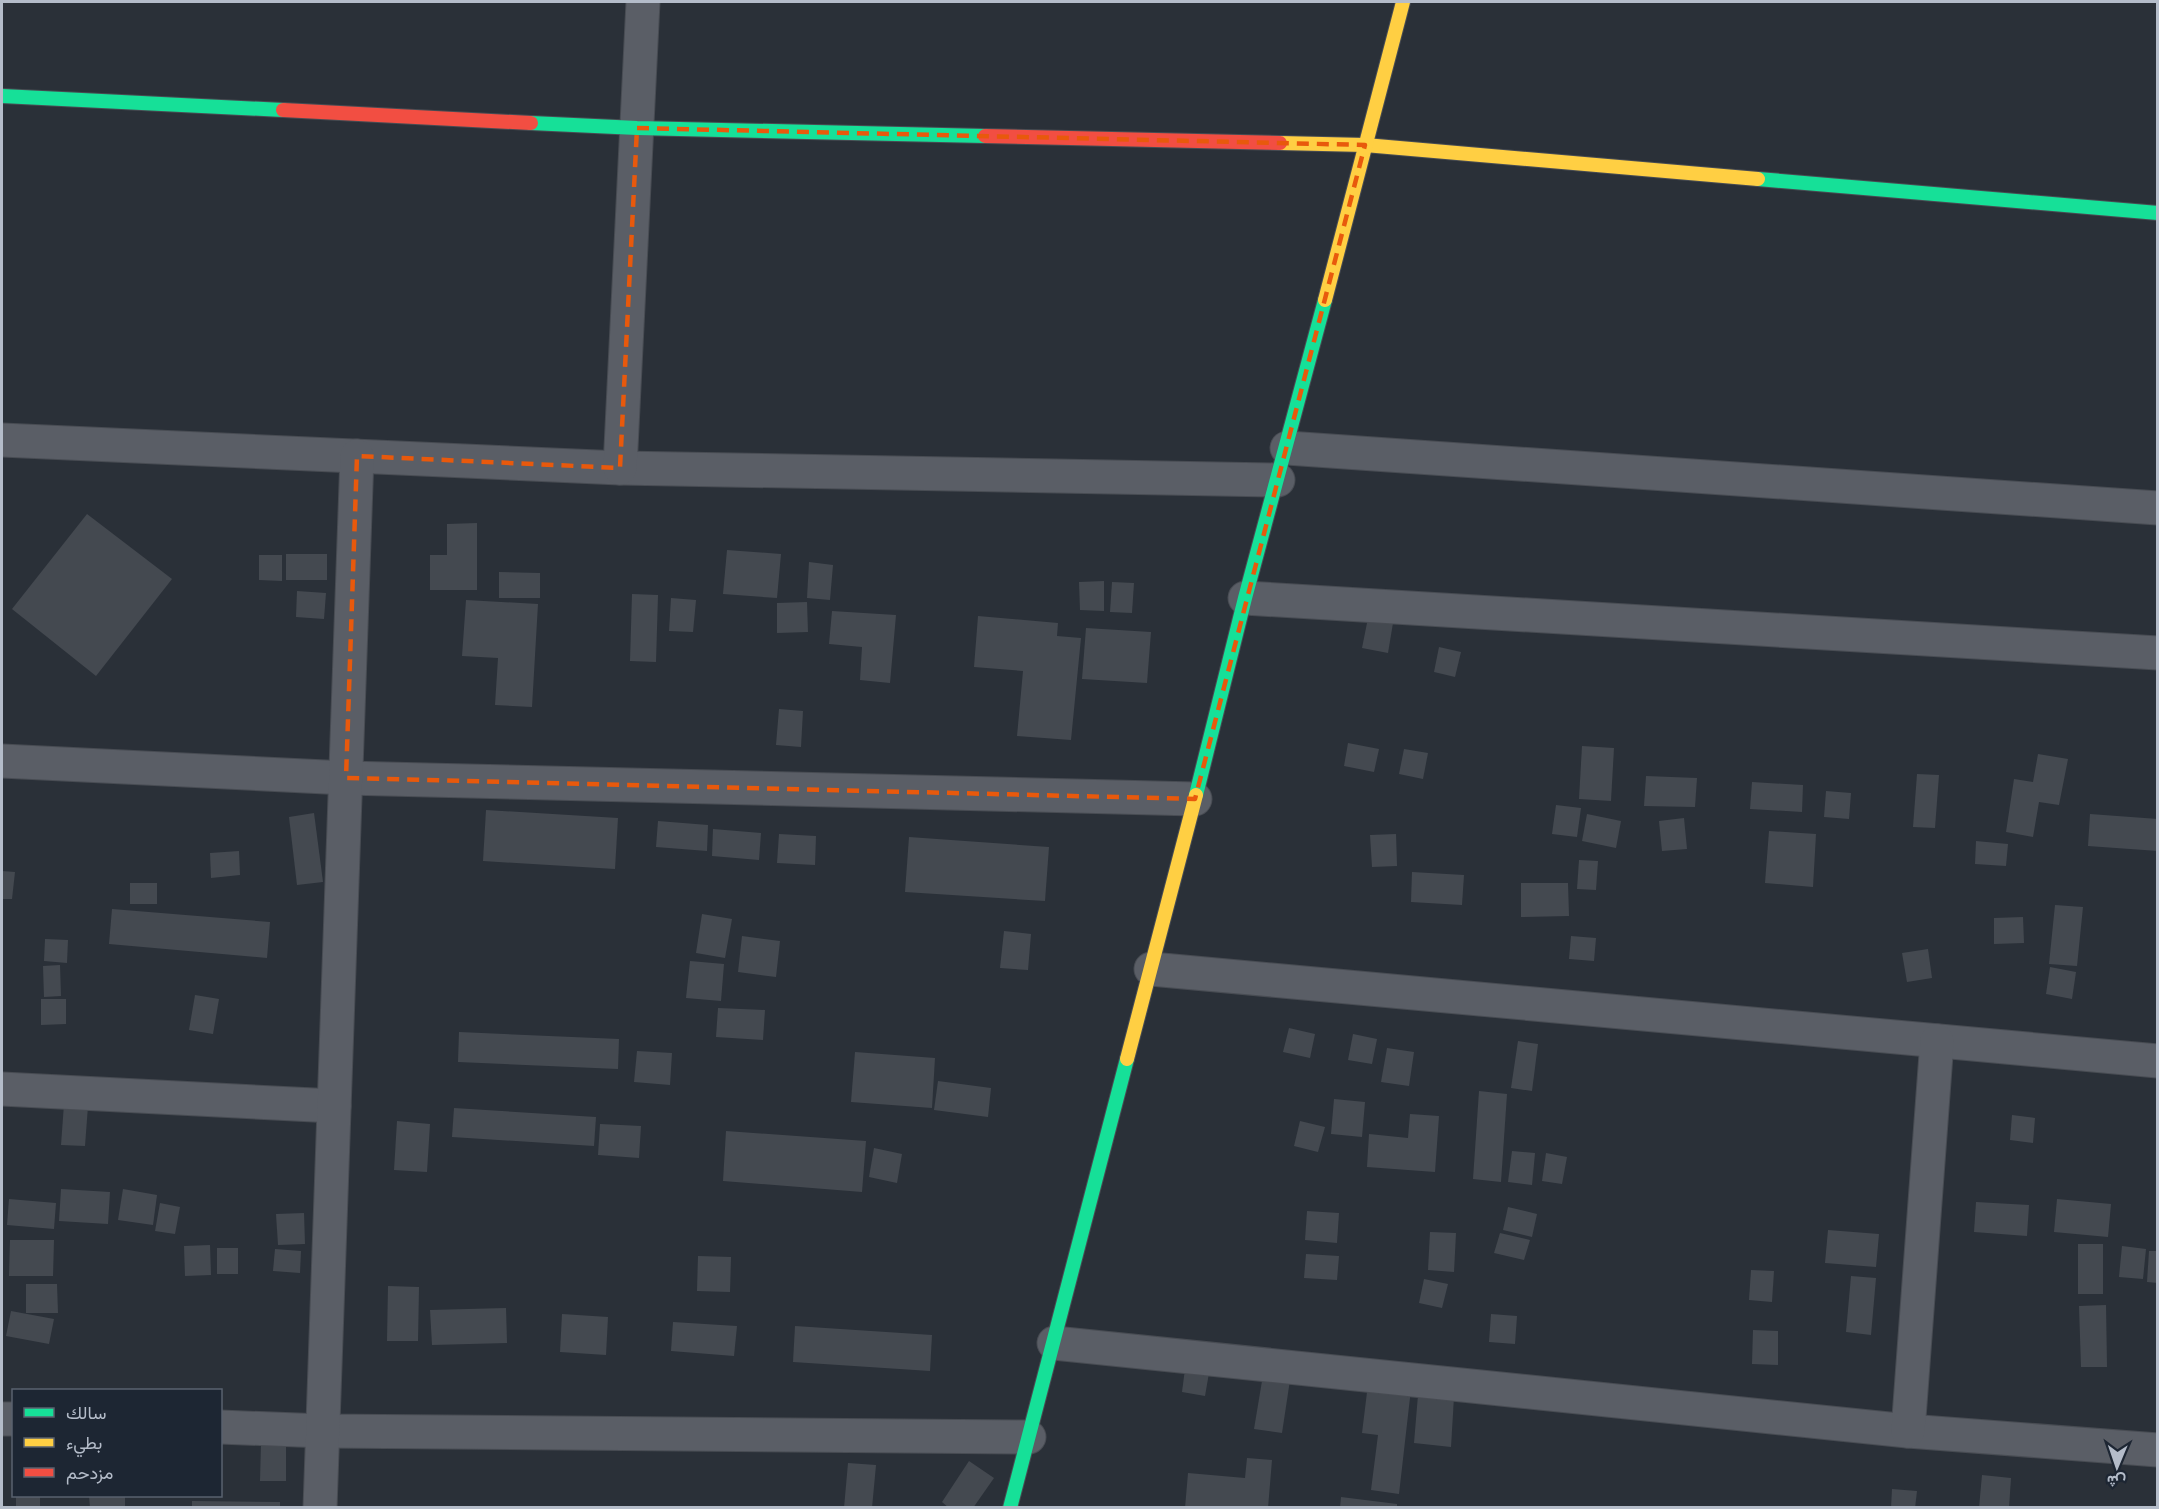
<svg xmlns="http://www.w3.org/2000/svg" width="2159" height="1509" font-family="'Varela Round',Vazirmatn,sans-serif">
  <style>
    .building { fill: #444950 }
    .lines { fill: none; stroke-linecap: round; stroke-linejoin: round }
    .street-casing { stroke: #484c53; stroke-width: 35 }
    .fast-casing { stroke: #484c53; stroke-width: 16 }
    .slow-casing { stroke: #484c53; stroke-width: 16 }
    .jam-casing { stroke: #484c53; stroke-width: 16 }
    .street { stroke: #5a5e66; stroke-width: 33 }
    .fast { stroke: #16e098; stroke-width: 14 }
    .slow { stroke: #ffcf43; stroke-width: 14 }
    .jam { stroke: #f24e42; stroke-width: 14 }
    .marked { fill: none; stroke: #e8590c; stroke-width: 4.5; stroke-dasharray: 12 8; stroke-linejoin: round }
  </style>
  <rect width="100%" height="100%" fill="#2a3038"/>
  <g class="building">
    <path d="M87,514L172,579L96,676L12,609Z"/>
    <path d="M477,523V590H430V555H447V524Z"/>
    <path d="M727,550L781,554L777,598L723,594Z"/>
    <rect x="286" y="554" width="41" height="26"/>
    <path d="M259,555H282V581L259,580Z"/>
    <path d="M809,562L833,565L830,600L807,598Z"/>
    <path d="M499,572L540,573V598H499Z"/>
    <path d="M1104,581V611L1080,610L1079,582Z"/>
    <path d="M1112,582L1134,583L1132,613L1110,612Z"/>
    <path d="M297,591L326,593L324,619L296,617Z"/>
    <path d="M632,594L658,595L656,662L630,661Z"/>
    <path d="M671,598L696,600L693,632L669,631Z"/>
    <path d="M466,600L538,604L532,707L495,705L498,658L462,656Z"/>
    <path d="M807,602L808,632L777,633V603Z"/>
    <path d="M832,611L896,615L890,683L860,680L862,647L829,644Z"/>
    <path d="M978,616L1058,623L1057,636L1081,638L1071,740L1017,736L1023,671L974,667Z"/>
    <path d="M1368,618L1393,623L1388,653L1362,648Z"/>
    <path d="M1086,628L1151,632L1147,683L1082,679Z"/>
    <path d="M1439,647L1461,652L1455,677L1434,672Z"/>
    <path d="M779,709L803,711L801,747L776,745Z"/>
    <path d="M1348,743L1379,749L1374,772L1344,766Z"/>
    <path d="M1582,746L1614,748L1611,801L1579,799Z"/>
    <path d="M1404,749L1428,753L1423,779L1399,774Z"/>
    <path d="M2038,754L2068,759L2059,805L2039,802L2033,837L2006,832L2014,779L2033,782Z"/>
    <path d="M1917,774L1939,775L1935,828L1913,827Z"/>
    <path d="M1646,776L1697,778L1695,807L1644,806Z"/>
    <path d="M1752,782L1803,785L1802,812L1750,809Z"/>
    <path d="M1826,791L1851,793L1849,819L1824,817Z"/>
    <path d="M1556,805L1581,808L1577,837L1552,834Z"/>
    <path d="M486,810L618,818L615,869L483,861Z"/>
    <path d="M314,813L323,882L297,885L289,817Z"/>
    <path d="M1587,814L1621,821L1616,848L1582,841Z"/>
    <path d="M2090,814L2158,819V851L2088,846Z"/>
    <path d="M1684,818L1687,849L1662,851L1659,821Z"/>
    <path d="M658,821L708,825L707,851L656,847Z"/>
    <path d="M713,829L761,833L759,860L712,856Z"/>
    <path d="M1769,831L1816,834L1813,887L1765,883Z"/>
    <path d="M779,834L816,836L815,865L777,863Z"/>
    <path d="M1396,834L1397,866L1372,867L1370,835Z"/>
    <path d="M909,837L1049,847L1045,901L905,892Z"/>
    <path d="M1976,841L2008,844L2006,866L1975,864Z"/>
    <path d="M239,851L240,875L211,878L210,853Z"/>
    <path d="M1579,860L1598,861L1596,890L1577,889Z"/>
    <path d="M2,871L15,872L12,899H2Z"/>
    <path d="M1412,872L1464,875L1462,905L1411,902Z"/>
    <rect x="130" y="883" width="27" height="21"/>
    <path d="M1521,883H1568L1569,916L1521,917Z"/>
    <path d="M2055,905L2083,907L2077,966L2049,964Z"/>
    <path d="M112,909L270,922L267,958L109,944Z"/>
    <path d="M702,914L732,919L725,958L696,953Z"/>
    <path d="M2023,917L2024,943L1994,944V918Z"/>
    <path d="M1004,931L1031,934L1028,970L1000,968Z"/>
    <path d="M742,936L780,941L776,977L738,972Z"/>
    <path d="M1571,936L1596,938L1594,961L1569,959Z"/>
    <path d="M45,939L68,940L67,963L44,961Z"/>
    <path d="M1928,949L1932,978L1907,982L1902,953Z"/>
    <path d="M690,961L724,964L721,1001L686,998Z"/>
    <path d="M60,965L61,996L44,997L43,966Z"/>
    <path d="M2050,967L2076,972L2072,999L2046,994Z"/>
    <path d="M195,995L219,999L213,1034L189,1030Z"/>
    <path d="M41,999H66V1024L41,1025Z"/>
    <path d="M718,1008L765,1010L763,1040L716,1037Z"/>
    <path d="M1289,1028L1315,1034L1310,1058L1283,1052Z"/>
    <path d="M459,1032L619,1039L618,1069L458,1062Z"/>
    <path d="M1353,1034L1377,1039L1372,1064L1348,1060Z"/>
    <path d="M1518,1041L1538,1044L1532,1091L1511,1088Z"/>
    <path d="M1387,1048L1414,1052L1409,1086L1381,1082Z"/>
    <path d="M637,1051L672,1053L670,1085L634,1082Z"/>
    <path d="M855,1052L935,1058L932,1108L851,1102Z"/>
    <path d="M938,1081L991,1088L988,1117L934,1110Z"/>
    <path d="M1479,1091L1507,1094L1501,1182L1473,1179Z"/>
    <path d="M1334,1099L1365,1102L1362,1137L1331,1134Z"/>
    <path d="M64,1104L88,1106L85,1146L61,1145Z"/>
    <path d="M454,1108L596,1117L594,1146L452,1137Z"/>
    <path d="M1410,1114L1439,1116L1435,1172L1367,1167L1369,1134L1408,1138Z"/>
    <path d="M2012,1115L2035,1118L2033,1143L2010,1140Z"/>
    <path d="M397,1121L430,1124L427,1172L394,1170Z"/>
    <path d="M1300,1121L1325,1127L1318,1152L1294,1146Z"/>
    <path d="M600,1124L641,1126L639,1158L598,1155Z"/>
    <path d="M726,1131L866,1141L862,1192L723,1181Z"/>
    <path d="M874,1148L902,1154L897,1183L869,1177Z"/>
    <path d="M1512,1151L1535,1153L1532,1185L1508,1182Z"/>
    <path d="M1546,1153L1567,1157L1562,1184L1542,1181Z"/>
    <path d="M61,1189L110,1192L108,1224L59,1221Z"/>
    <path d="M123,1189L157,1195L153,1225L118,1220Z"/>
    <path d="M9,1199L56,1203L54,1229L7,1225Z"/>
    <path d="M2057,1199L2111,1204L2108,1237L2054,1232Z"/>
    <path d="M1976,1202L2029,1205L2027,1236L1974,1232Z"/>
    <path d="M160,1203L180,1207L175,1234L155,1231Z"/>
    <path d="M1508,1207L1537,1214L1532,1237L1503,1230Z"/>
    <path d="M1307,1211L1339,1213L1337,1243L1305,1240Z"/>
    <path d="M304,1213L305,1244L278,1245L276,1214Z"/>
    <path d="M1828,1230L1879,1234L1876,1267L1825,1263Z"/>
    <path d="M1430,1232L1456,1233L1454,1272L1428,1270Z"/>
    <path d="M1500,1233L1530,1240L1524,1260L1494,1253Z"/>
    <path d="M10,1240H54L53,1276H9Z"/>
    <rect x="2078" y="1244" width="25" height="50"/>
    <path d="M210,1245L211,1275L185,1276L184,1246Z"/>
    <path d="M2122,1246L2146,1249L2143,1279L2119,1277Z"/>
    <rect x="217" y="1248" width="21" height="26"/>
    <path d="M275,1249L301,1251L300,1273L273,1271Z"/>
    <path d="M2149,1251H2158V1283L2147,1282Z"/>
    <path d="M1306,1254L1339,1256L1337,1280L1304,1278Z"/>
    <path d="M698,1256L731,1257L730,1292L697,1291Z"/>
    <path d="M1751,1270L1774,1271L1772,1302L1749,1300Z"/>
    <path d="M1851,1276L1876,1278L1871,1335L1846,1332Z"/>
    <path d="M1424,1279L1448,1284L1442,1308L1419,1303Z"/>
    <path d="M26,1284H57L58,1313H26Z"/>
    <path d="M388,1286L419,1287L418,1341H387Z"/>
    <path d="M2106,1305L2107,1367H2081L2079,1306Z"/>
    <path d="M506,1308L507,1343L432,1345L430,1310Z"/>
    <path d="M11,1311L54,1319L49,1344L6,1336Z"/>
    <path d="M562,1314L608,1317L606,1355L560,1352Z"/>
    <path d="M1491,1314L1517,1316L1515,1344L1489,1342Z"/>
    <path d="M673,1322L737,1326L734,1356L671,1351Z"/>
    <path d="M795,1326L932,1335L930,1371L793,1362Z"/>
    <path d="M1753,1330L1778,1331V1365L1752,1364Z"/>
    <path d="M1185,1369L1209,1373L1205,1396L1182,1392Z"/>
    <path d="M1263,1375L1290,1380L1282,1433L1254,1429Z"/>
    <path d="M1368,1384L1411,1389L1399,1494L1371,1490L1378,1435L1362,1433Z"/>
    <path d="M1418,1395L1454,1397L1451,1447L1414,1443Z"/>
    <path d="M261,1443H286V1481H260Z"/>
    <path d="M1247,1458L1272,1460L1268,1508H1185L1188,1473L1245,1478Z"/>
    <path d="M969,1461L994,1478L973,1508H949L942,1502Z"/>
    <path d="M848,1463L876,1465L872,1508H844Z"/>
    <path d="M1982,1475L2011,1478L2009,1508H1979Z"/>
    <path d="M1892,1489L1917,1491L1915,1508H1891Z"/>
    <rect x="16" y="1496" width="24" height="12"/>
    <path d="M89,1496H125V1508H90Z"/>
    <path d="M1341,1497L1397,1504V1508H1340Z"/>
    <path d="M192,1501L280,1502V1508H192Z"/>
  </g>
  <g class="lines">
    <defs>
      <g id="street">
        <path d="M2,440L620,468L1278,480"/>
        <path d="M1287,448L2158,508"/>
        <path d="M620,468L643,2"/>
        <path d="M1245,598L2158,653"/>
        <path d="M2,761L346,778L1195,799"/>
        <path d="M1151,969L2158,1061"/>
        <path d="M2,1089L334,1106"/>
        <path d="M1054,1343L1908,1431L2158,1450"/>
        <path d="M2,1419H14"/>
        <path d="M220,1427L323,1431L1029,1437"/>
        <path d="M1908,1431L1937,1041"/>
        <path d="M320,1508L357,456"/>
      </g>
      <g id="fast">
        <path d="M2,96L283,110"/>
        <path d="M531,123L637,128L985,136"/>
        <path d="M1758,179L2158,213"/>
        <path d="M1196,795L1245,598L1325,300"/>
        <path d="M1010,1508L1127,1059"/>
      </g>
      <g id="slow">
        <path d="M1280,143L1365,145L1758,179"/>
        <path d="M1325,300L1403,2"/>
        <path d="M1127,1059L1196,795"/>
      </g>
      <g id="jam">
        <path d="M283,110L531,123"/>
        <path d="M985,136L1280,143"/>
      </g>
    </defs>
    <use href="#street" class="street-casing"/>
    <use href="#fast" class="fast-casing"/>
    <use href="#slow" class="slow-casing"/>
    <use href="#jam" class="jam-casing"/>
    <use href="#street" class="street"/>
    <use href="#fast" class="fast"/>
    <use href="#slow" class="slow"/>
    <use href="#jam" class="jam"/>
  </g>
  <path class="marked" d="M637,128L1365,145L1195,799L346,778L357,456L620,468Z"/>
  <rect width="2159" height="1509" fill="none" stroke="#b4bcc9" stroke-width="6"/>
  <rect x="12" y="1389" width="210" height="108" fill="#1d2633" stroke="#59626f" stroke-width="1.5"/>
  <rect x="24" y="1408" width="30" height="9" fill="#16e098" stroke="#59626f" stroke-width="1.5"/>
  <text x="66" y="1419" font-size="18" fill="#b4bcc9">سالك</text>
  <rect x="24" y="1438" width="30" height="9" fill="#ffcf43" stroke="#59626f" stroke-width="1.5"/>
  <text x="66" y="1449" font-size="18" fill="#b4bcc9">بطيء</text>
  <rect x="24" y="1468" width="30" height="9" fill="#f24e42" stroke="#59626f" stroke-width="1.5"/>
  <text x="66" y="1479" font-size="18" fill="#b4bcc9">مزدحم</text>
  <g transform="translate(2117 1467) rotate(182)" stroke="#1d2633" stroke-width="4.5" paint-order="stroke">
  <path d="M0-4.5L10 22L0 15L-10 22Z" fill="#b4bcc9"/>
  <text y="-9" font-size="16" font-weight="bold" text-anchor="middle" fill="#b4bcc9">ش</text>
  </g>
</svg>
